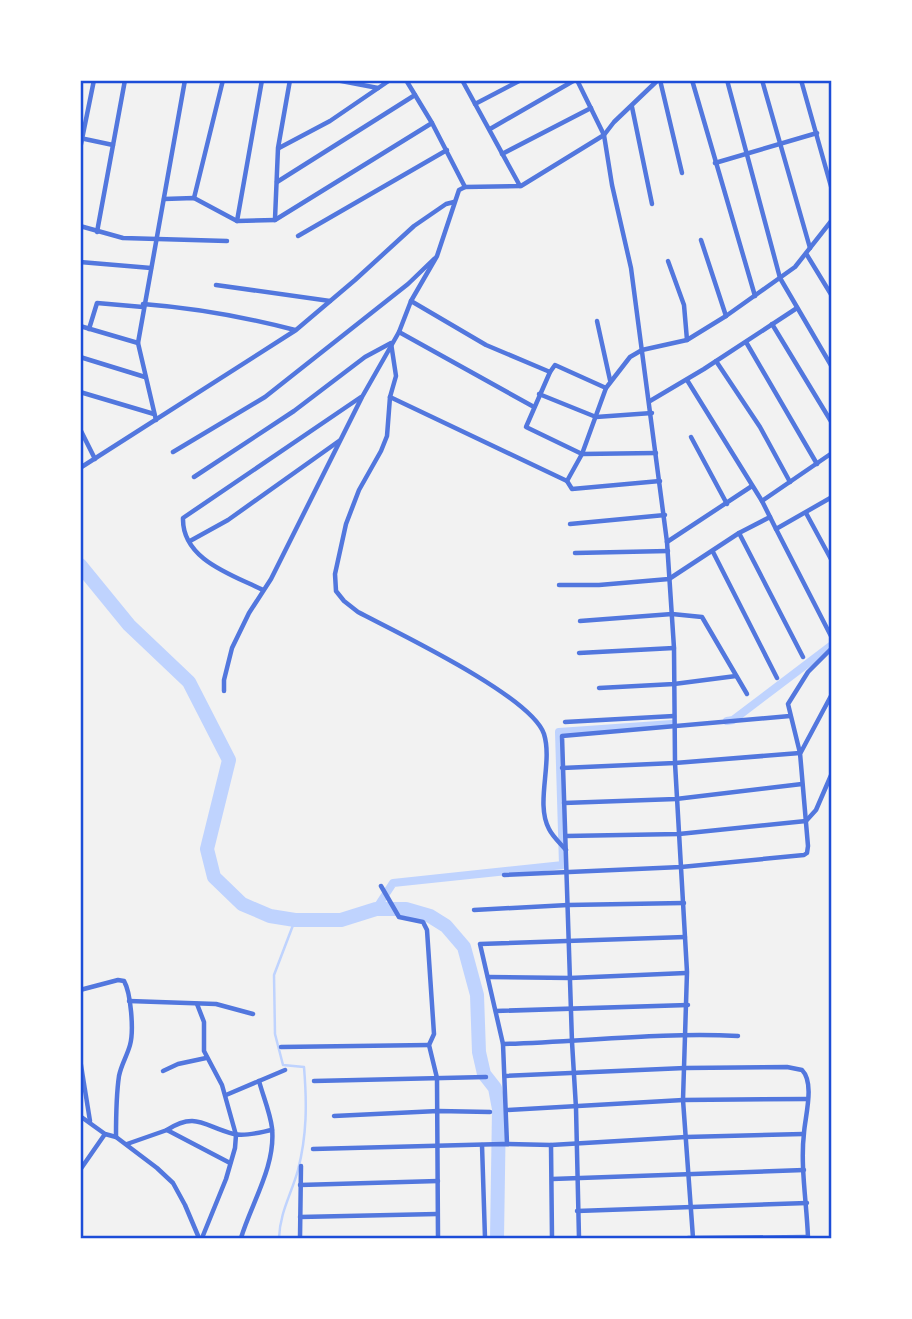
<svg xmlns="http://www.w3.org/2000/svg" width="912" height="1319" font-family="Bitter,serif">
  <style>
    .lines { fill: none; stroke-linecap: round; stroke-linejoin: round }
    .stream { stroke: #bfd3fe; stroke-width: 2.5 }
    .canal { stroke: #bfd3fe; stroke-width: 8 }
    .river { stroke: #bfd3fe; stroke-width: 14 }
    .minor { stroke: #5277de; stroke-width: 4.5 }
    .neatline { fill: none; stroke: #1d4ed8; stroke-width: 2.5 }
  </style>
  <rect width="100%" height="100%" fill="#f2f2f2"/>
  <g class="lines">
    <path class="stream" d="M279,1238C280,1212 291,1195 298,1170C307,1135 307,1103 304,1067L283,1065L275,1034L274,975L295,920"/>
    <g class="canal">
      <path d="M727,721L733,720L832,645"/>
      <path d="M376,909L393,883L563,865L559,732L672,724"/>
    </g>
    <path class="river" d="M80,565L129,625L189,682L229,760L207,849L214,877L242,904L270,916L295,920H341L376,909H406L430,916L446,926L464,947L477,995L479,1052L484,1074L495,1088L499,1109L497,1238"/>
    <g class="minor">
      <path d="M336,80L378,88"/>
      <path d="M406,80L432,123L465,187"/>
      <path d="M462,80L520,186"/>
      <path d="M577,80L604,135L612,185L631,268L667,542L674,648L675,763L687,972L683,1100L693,1238"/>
      <path d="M660,80L682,173"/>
      <path d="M692,80L755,296"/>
      <path d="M727,80L780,278L832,367"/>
      <path d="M762,80L810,248"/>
      <path d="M801,80L832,190"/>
      <path d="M475,104L521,80"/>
      <path d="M632,107L652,204"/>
      <path d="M490,129L575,80"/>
      <path d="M80,138L113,145"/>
      <path d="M279,148L330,121L390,80"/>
      <path d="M80,149L94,80"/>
      <path d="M502,154L591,108"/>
      <path d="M715,163L817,133"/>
      <path d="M277,182L415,95"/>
      <path d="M194,198L223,80"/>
      <path d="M164,199L194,198L237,221L275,220"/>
      <path d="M275,219L278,148L290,80"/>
      <path d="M275,220L432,123"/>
      <path d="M237,221L262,80"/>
      <path d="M80,226L123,238L227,241"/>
      <path d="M97,232L125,80"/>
      <path d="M298,236L447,150"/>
      <path d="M701,240L726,316"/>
      <path d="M807,255L832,296"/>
      <path d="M668,261L684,305L687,340"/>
      <path d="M80,262L151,268"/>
      <path d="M216,285L330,301"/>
      <path d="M411,301L486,345L550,372"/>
      <path d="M143,304C195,308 245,317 295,330"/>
      <path d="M597,321L610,380"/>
      <path d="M772,324L832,423"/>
      <path d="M80,326L138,343"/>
      <path d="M89,329L97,303L143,307"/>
      <path d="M399,332L534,407"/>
      <path d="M746,342L817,464"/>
      <path d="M80,357L145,377"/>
      <path d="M716,361L760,427L790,482"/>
      <path d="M687,380L762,501"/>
      <path d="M606,388L555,365L550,372L526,427L582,454L656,453"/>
      <path d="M80,392L154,414"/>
      <path d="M539,394L596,417L652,413"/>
      <path d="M390,397L567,481L572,489L660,481"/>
      <path d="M650,401L704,369L797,308"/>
      <path d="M156,420L138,343L185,80"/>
      <path d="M80,429L95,459"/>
      <path d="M691,437L727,504"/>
      <path d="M173,452L265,397L408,284L434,259"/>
      <path d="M80,468L296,330L355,280L414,226L446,204L454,202"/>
      <path d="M194,477L294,411L365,357L391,343L396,376L390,397L387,436L381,451L359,490L346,524L335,574L336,591L344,601L358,612C398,633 531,696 544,734C553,763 535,803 549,829C553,837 560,843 566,850"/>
      <path d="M567,481L582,454L606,388L630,357L642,350L687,340L726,316L795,267L832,220"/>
      <path d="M832,497L776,529L832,638"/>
      <path d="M806,513L832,561"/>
      <path d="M570,524L665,515"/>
      <path d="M776,529L762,501L832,453"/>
      <path d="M739,533L803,657"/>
      <path d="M190,541L228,520L339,441"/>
      <path d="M667,542L752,486"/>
      <path d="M713,552L777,678"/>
      <path d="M575,553L668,551"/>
      <path d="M559,585H599L669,579L739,533L770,517"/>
      <path d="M263,590C233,575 182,560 183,518L361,397"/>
      <path d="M580,621L672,614L702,617L747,694"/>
      <path d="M579,653L674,648"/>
      <path d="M599,688L674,684L736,676"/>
      <path d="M224,691V680L232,648L249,613L271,579L362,397L399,332L411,301L437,256L459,190L465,187L521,186L604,135L614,122L658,80"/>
      <path d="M565,722L674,716"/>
      <path d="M801,752L832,694"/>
      <path d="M562,768L675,763L800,753"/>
      <path d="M564,803L676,799L802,784"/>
      <path d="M566,836L679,834L806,821L816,810L832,773"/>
      <path d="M504,875L681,867L804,855L807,853L808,846L800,753L788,704L808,672L832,648"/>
      <path d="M381,886L399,917L423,922L427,930L434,1034L429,1045L437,1078L438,1238"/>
      <path d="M474,910L568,905L684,903"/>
      <path d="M488,977L570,978L686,973"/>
      <path d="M80,990L118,980L124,981C131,993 134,1031 130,1045C127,1056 121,1065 119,1076C116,1096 116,1116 116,1137"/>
      <path d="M129,1001L216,1004L253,1014"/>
      <path d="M197,1004L204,1022V1051L222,1085L236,1135L235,1148L226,1179L202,1238"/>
      <path d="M496,1011L688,1005"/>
      <path d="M503,1044C581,1042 660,1032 738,1036"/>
      <path d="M281,1047L429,1045"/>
      <path d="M80,1059L90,1121"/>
      <path d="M163,1071L178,1064L206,1058"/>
      <path d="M505,1076L685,1068L787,1067L802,1070C815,1083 805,1117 804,1133C800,1166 807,1205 808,1238"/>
      <path d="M314,1081L486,1077"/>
      <path d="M226,1095L285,1070"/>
      <path d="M507,1110L683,1100L807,1099"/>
      <path d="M80,1116L105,1134L116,1137L157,1168L173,1183L185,1205L199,1238"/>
      <path d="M334,1116L438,1111L490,1112"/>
      <path d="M167,1130C196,1111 205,1127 234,1134C245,1137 261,1132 272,1130"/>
      <path d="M127,1144L167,1130L230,1163"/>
      <path d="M507,1144L503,1044L480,944L685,937"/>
      <path d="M482,1145L485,1238"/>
      <path d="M551,1145L552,1238"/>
      <path d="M313,1149L503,1144L551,1145L686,1137L803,1134"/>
      <path d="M80,1170L105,1134"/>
      <path d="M552,1179L804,1170"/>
      <path d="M300,1185L438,1181"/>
      <path d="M577,1211L807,1203"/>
      <path d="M300,1217L437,1214"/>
      <path d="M241,1238C251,1204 276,1166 272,1128C270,1112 263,1096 259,1081"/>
      <path d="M300,1238L301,1166"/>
      <path d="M579,1238L576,1108L572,1042L562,736L790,716"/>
      <path d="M688,1238L808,1237"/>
    </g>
  </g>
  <rect width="912" height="1319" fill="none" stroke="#ffffff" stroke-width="164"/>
  <rect x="82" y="82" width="748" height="1155" class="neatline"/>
</svg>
